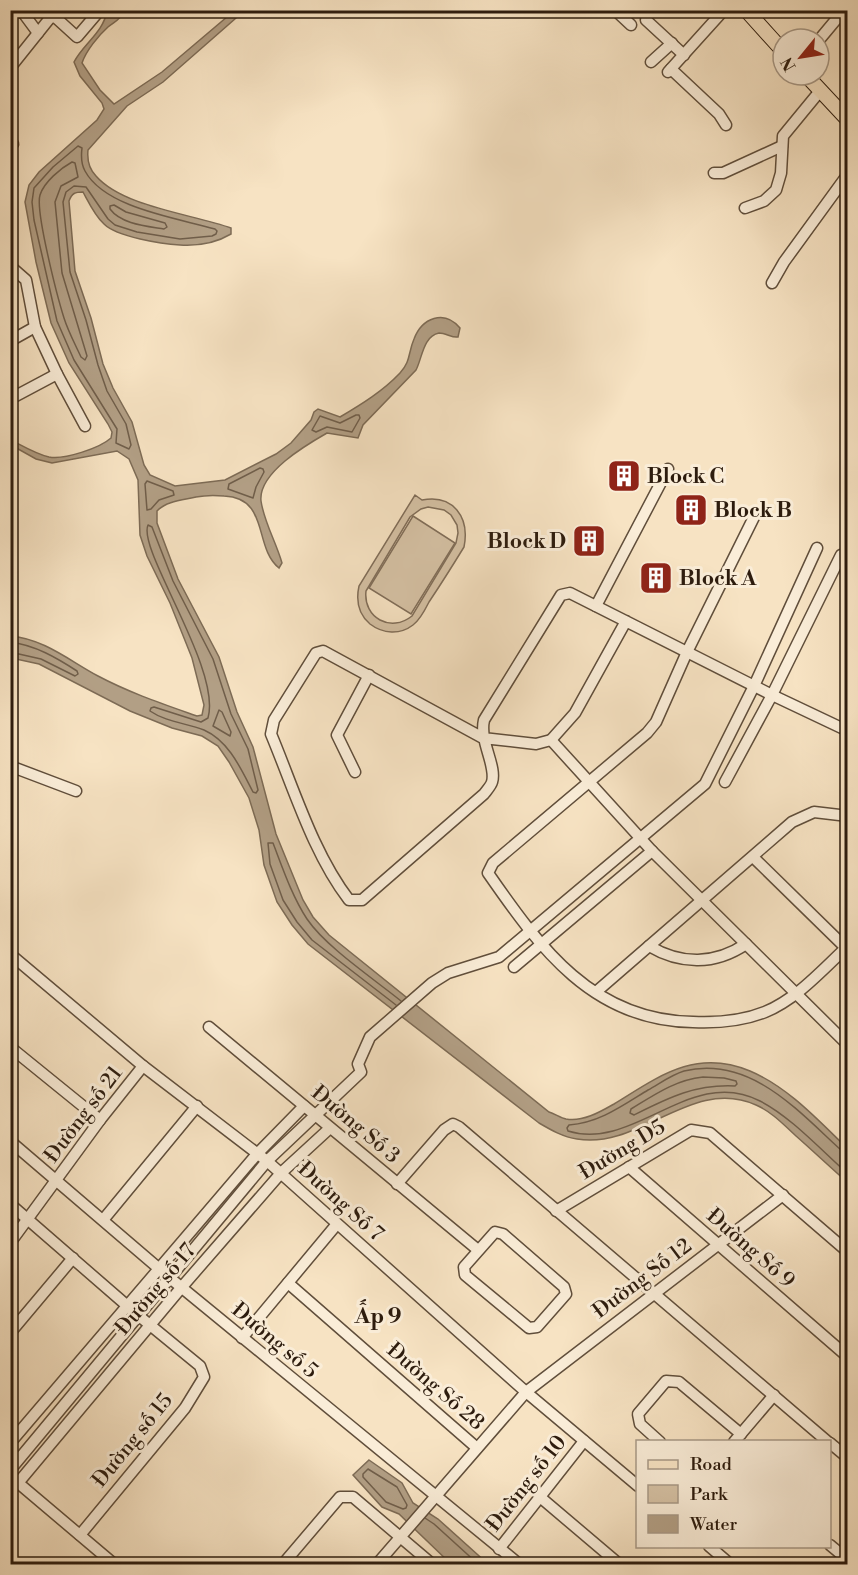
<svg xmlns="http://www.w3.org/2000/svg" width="858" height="1575" font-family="'Libre Bodoni',serif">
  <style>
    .green { fill: #d5c1a4; stroke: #816e59; stroke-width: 1.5; fill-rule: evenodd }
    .water { fill: #b29f85; stroke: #7d6b55; stroke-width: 1.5 }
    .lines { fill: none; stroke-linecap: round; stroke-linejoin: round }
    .shore { stroke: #705e4a; stroke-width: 1.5 }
    .minor-casing { stroke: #604e3b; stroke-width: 13 }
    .major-casing { stroke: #2d1c0e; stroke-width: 16 }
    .minor { stroke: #faedd8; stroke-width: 10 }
    .major { stroke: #f7e3c3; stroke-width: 14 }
    .labels { text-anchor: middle; stroke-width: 6; stroke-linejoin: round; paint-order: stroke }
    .poi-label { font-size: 21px; font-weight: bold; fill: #2d1c0e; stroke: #faedd8; text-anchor: start }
    .street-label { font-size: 21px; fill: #2d1c0e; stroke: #faedd8 }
    .neighbourhood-label { font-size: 22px; font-weight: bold; fill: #2d1c0e; stroke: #faedd8 }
  </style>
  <rect width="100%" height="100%" fill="#f7e3c3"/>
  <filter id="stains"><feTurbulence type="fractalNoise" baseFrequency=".00333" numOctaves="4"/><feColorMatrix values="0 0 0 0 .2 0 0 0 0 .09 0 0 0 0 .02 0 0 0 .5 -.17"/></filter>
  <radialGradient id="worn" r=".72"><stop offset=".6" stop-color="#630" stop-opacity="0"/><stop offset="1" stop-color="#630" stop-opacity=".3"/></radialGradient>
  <g class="green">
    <path d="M415,495L422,500C453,494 470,517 464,547C453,565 441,584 429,602C425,610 420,620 413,625C400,635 383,634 370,624C358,614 356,600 359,586ZM428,507L444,510L451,515L457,525L458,533L456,543L412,616C391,633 363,618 366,591L410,517L421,509Z"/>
    <path d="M413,516L455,543L411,614L369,588Z"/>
  </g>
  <g class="water">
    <path d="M107,11H121L123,13C120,20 114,22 108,27C98,36 86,51 82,63L100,90L114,104L162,72L234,11H244L163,82L127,106L88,150C87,160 89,169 96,176C123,207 192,214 231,228V234C216,243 197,246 180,245C162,244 117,237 104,224C95,216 89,203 83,192C75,192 72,193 69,201L75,271L91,318L103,364L113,388L132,422L144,465L150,475L175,486L225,480L276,454L291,443L311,420L314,412L318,409L340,417C362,404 383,391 400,373C411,361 408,353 414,339C422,318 444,309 460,328L458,337C452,338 446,333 439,333C423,336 422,359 416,370L363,425L358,438L327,433C306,445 258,473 261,501C264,522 276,542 282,563L279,568C253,547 270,498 224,496C214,495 206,495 196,497C183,500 166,501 157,511V523L178,579L219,657L237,712L253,747L276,834L303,900L313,917L329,935L549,1112C555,1114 561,1118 566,1119C583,1122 600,1112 614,1104C658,1077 695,1048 750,1071C788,1087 818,1120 847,1148V1182C830,1167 813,1151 796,1136C784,1125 772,1112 756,1105C692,1076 640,1150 577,1139C563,1137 551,1130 539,1123L308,944L292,925L277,902L264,865L259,830L249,798L229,762L218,746L202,736L172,728L130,711L39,664L11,658V636C44,639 70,661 98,676C130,693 163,704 197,716L202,715L204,705L192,658L170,603L147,556L140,535L138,480L129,459L117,451L52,463L36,459L11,445V440C23,446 36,454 49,457C64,460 100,448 111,438L112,432L108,424L69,363L51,323L36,262L25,202L29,185L39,172L97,120L104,109L102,103L80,76L74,62C84,43 103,33 107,11Z"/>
    <path d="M369,1460L402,1483L413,1503L438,1519L488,1564H451L399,1514L382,1507L353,1475Z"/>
  </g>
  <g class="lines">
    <g class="shore">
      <path d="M78,146L82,148C81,156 81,164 85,171C105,208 177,218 215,229L217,231L216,234L212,236L180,239L137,232L115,225L108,219L86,187L74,186L66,192L63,202L70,272L86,320L98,365L107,391L126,424L131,445L129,449L116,443L117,429L74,360L57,321L34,220L32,202L34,188L53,167Z"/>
      <path d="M72,162L75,163L78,177L61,186L55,202L62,273L87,356L85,360L81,357C75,344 68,331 64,318C58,299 35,211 40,195C44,182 61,168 72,162Z"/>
      <path d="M114,205L126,212L165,223L167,227L164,229C146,226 121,224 110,209V206Z"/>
      <path d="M356,415H359L360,418L352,432L327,427L316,432L312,430L320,416L340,423Z"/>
      <path d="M260,468L263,469L264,472L256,487L253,498L228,489L229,484Z"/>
      <path d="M147,481L173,491L174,495L159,500L151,509L147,510L145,484Z"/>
      <path d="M148,525L152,527L173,581L213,659L231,714L248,749L258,790L256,793L253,792C241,769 229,741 204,730C186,723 166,722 150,711L151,708L154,707L201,722L208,718C222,669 137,550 148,525Z"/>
      <path d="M10,642C35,645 57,658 77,671L78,674L75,676L41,659L10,652"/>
      <path d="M219,710L222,712L231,732L230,736L213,726Z"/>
      <path d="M396,1005L312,940L297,922L283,900L270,864L268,843H273C283,869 292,896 307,919C326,947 374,979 401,1001"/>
      <path d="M703,1077L724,1078L736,1081L737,1084L735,1086C695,1084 668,1098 634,1115L630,1113L631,1109C654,1095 675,1080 703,1077Z"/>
      <path d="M848,1152L841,1150C798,1111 750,1055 684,1071C671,1075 659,1084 648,1090C622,1106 599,1123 569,1125L567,1128L568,1131C634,1152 691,1065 760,1101C790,1116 822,1151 848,1174"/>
      <path d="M368,1469L397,1487L407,1505L406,1508L403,1509L386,1502L363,1477V1474Z"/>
      <path d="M425,1518L434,1524L478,1564"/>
    </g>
    <defs>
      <g id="minor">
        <path d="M21,10L38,33"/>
        <path d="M615,10L631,25"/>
        <path d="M646,20L684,55"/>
        <path d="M819,40L844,10"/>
        <path d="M651,62L672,43"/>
        <path d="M10,68L50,18L55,17L77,37L100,10"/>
        <path d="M671,69L719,114L726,125"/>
        <path d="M668,72L724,10"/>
        <path d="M10,140L13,144"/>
        <path d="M714,173H723L782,146"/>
        <path d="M745,208L764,201L776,190L781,173L783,136L820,91"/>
        <path d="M10,266L26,280L35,327L57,374L85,426"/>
        <path d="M772,283L784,262L848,174"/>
        <path d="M10,341L35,327"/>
        <path d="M10,399L57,374"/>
        <path d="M755,515L687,652L656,722L647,733L493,863L488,873C540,948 593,1021 693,1022C717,1023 743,1021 765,1012C797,999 823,969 848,946"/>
        <path d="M596,606L668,469"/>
        <path d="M626,621L575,713L551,740L536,744L483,738L323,651L316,653L274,720L271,734C294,789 313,853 349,900H362L484,794C486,791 491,786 492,782C497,766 479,741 484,720L561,595L570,593L772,695L848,731"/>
        <path d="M551,740L652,851L848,1045"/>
        <path d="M10,766L76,791"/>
        <path d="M355,772L337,735L369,675"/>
        <path d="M725,782L772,695L841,555"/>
        <path d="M753,857L846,948"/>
        <path d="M649,946C681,965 715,965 746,944"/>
        <path d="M10,954L143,1066L267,1161L526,1392L638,1486"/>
        <path d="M514,967L652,851"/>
        <path d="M596,992L792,822L814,812L848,816"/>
        <path d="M209,1027L478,1250"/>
        <path d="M10,1047L100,1120"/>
        <path d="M10,1141L170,1278L519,1564"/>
        <path d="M629,1167L848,1357"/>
        <path d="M397,1184L444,1130L453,1124L459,1127L828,1442"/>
        <path d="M10,1204L139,1316L200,1366L204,1377L185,1408L80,1535"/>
        <path d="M556,1211L691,1130L710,1133L848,1252"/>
        <path d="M103,1220L197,1106"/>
        <path d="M495,1232L503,1234L564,1287L566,1294L537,1327L529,1328L465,1275L464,1267Z"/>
        <path d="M10,1243L100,1120L143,1066"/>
        <path d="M288,1283L477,1448"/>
        <path d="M10,1333L73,1258"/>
        <path d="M242,1338L337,1224"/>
        <path d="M660,1442L640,1424L638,1414L666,1381L679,1382L741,1434"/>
        <path d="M734,1442L774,1395"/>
        <path d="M10,1443L257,1154L304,1106"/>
        <path d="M830,1443L848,1458"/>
        <path d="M10,1470L267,1161L361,1072L358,1064L370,1037L432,983L448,973L499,957L705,784L754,686L817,548"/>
        <path d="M10,1476L114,1564"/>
        <path d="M18,1483L181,1288L281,1173L330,1128"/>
        <path d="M540,1497L619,1564"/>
        <path d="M830,1545L848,1560"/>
        <path d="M709,1546L730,1564"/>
        <path d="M499,1549L584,1441"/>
        <path d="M283,1564L340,1497H353L432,1564"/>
        <path d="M377,1564L526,1392L783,1195"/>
      </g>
      <g id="major">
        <path d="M746,10L783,51"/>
        <path d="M806,75L848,120"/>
      </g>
    </defs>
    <use href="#minor" class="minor-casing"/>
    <use href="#major" class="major-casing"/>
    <use href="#minor" class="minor"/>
    <use href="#major" class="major"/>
  </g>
  <defs>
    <symbol id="building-square" viewBox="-11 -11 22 22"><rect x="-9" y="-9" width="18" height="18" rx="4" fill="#8f2418" stroke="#faedd8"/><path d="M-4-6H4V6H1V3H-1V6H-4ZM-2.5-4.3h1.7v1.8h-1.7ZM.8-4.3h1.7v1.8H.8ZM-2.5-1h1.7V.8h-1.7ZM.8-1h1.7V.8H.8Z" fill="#fff"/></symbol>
  </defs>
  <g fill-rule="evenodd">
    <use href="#building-square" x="605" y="457" width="38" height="38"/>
    <use href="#building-square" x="672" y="491" width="38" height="38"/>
    <use href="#building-square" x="570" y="522" width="38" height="38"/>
    <use href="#building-square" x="637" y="559" width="38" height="38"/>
  </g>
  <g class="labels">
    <g class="poi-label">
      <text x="647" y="483">Block C</text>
      <text x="714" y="517">Block B</text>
      <text x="566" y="548" text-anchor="end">Block D</text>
      <text x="679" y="585">Block A</text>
    </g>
    <g class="street-label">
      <text transform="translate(83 1114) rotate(-53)" y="7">Đường số 21</text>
      <text transform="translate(356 1124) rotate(40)" y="7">Đường Số 3</text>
      <text transform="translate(622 1149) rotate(-31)" y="7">Đường D5</text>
      <text transform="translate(341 1201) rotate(42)" y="7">Đường Số 7</text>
      <text transform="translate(751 1248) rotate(41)" y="7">Đường Số 9</text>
      <text transform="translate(642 1278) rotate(-37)" y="7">Đường Số 12</text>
      <text transform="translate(155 1289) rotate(-50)" y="7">Đường số 17</text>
      <text transform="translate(275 1340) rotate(40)" y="7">Đường số 5</text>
      <text transform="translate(436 1386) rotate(41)" y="7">Đường Số 28</text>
      <text transform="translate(132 1440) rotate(-51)" y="7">Đường số 15</text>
      <text transform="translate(526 1483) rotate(-52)" y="7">Đường số 10</text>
    </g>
    <g class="neighbourhood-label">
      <text x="378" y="1323">Ấp 9</text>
    </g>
  </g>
  <rect width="858" height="1575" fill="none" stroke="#f7e3c3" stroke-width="36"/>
  <rect x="12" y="12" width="834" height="1551" fill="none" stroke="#2d1c0e" stroke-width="3"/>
  <rect x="18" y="18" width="822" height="1539" fill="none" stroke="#2d1c0e" stroke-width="1.5"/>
  <rect x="636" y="1440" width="195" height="108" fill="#faedd8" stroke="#a89987" stroke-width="1.5"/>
  <rect x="648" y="1460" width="30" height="9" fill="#f7e3c3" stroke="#a89987" stroke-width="1.5"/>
  <text x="690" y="1470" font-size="18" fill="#2d1c0e">Road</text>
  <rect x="648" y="1485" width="30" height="18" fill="#d5c1a4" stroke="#a89987" stroke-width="1.5"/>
  <text x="690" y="1500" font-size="18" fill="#2d1c0e">Park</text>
  <rect x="648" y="1515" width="30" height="18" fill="#b29f85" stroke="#a89987" stroke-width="1.5"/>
  <text x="690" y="1530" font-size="18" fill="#2d1c0e">Water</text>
  <g transform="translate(801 57) rotate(240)"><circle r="28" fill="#faedd8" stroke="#a89987" stroke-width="1.5"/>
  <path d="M0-4.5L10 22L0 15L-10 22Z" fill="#8f2418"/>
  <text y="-9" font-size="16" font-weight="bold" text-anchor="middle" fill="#2d1c0e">N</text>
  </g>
  <rect width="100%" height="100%" filter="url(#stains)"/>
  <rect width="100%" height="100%" fill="url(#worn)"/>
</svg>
